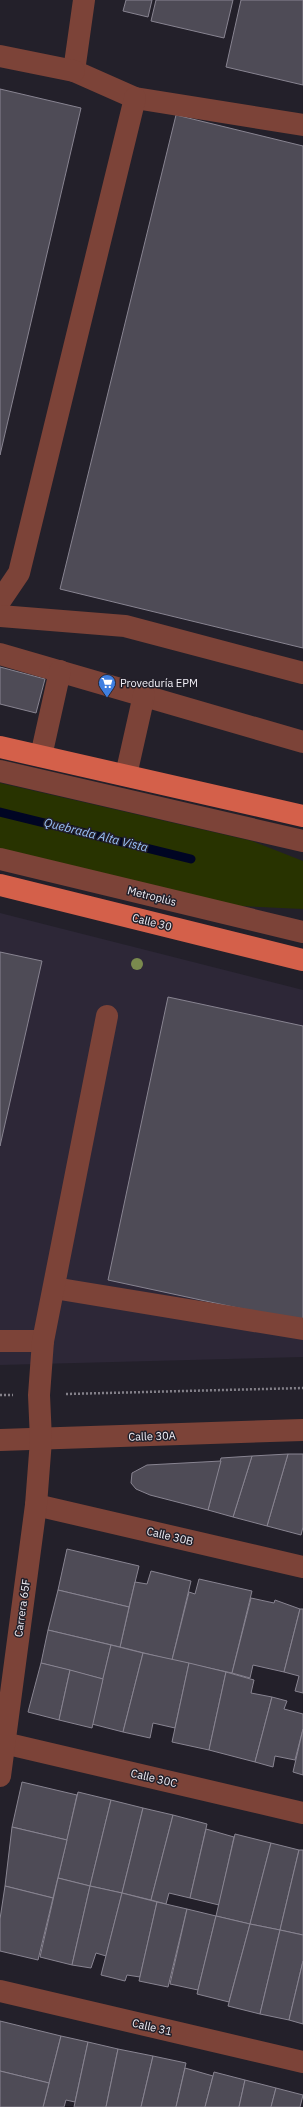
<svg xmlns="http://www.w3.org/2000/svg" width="303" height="2107" font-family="'IBM Plex Sans',sans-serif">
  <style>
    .built { fill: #2d2737 }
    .green { fill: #283300 }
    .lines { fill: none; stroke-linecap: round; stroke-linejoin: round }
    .stream { stroke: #000523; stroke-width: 9 }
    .building { fill: #4e4b56; stroke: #888491 }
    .path { stroke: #838089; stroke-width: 2.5; stroke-dasharray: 2 2; stroke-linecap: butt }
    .minor { stroke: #7c4338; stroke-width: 22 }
    .major { stroke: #d4604a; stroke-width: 22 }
    .tree { fill: #7a8a4e }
    .labels { text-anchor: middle; stroke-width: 3; stroke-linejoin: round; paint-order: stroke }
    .poi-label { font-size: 11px; fill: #f1eff6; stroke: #23202a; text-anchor: start }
    .street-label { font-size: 11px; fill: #f1eff6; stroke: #23202a }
    .water-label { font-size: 12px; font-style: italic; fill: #9cc5fc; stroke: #23202a }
  </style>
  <rect width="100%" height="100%" fill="#23202a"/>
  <path class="built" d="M0,913L303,990V1357L0,1365Z"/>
  <path class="green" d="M0,783L252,841L303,861V909L239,906L0,849Z"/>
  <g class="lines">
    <path class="stream" d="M0,812L191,859"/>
  </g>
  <g class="building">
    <path d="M126,0H152L148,17L123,11Z"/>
    <path d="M156,0H233L224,38L151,21Z"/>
    <path d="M241,0H303V85L226,67Z"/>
    <path d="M0,89L81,108L0,455Z"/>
    <path d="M176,115L303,146V648L60,589Z"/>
    <path d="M0,667L45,679L36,713L0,704Z"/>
    <path d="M0,952L42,961L0,1146Z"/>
    <path d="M168,997L303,1026V1322L108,1280Z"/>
    <path d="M288,1454H303V1527L301,1535L267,1526Z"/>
    <path d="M288,1454L267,1526L233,1517L252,1456Z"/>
    <path d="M252,1456L233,1517L208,1510L221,1458Z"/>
    <path d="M221,1461L208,1510L150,1495L136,1489L131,1483L132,1473L147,1465Z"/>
    <path d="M67,1549L139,1566L129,1607L58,1590Z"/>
    <path d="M151,1571L191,1581L172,1660L120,1647L135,1582L147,1584Z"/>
    <path d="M199,1579L252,1591L232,1673L172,1660L189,1592L195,1594Z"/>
    <path d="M58,1590L129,1607L120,1647L48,1630Z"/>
    <path d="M251,1598L274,1603L275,1600L300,1609L284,1672L253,1665L250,1678L232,1673Z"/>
    <path d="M300,1609H303V1693L295,1691L299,1676L284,1672Z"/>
    <path d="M48,1630L111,1645L103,1679L41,1663Z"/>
    <path d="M111,1645L143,1653L123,1732L92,1724Z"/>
    <path d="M143,1653L189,1663L175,1728L153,1723L150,1738L123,1732Z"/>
    <path d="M41,1663L70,1670L59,1720L28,1712Z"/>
    <path d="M189,1663L226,1672L209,1750L172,1742Z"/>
    <path d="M70,1670L103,1679L92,1728L59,1720Z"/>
    <path d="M226,1672L254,1680L251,1693L272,1697L255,1762L209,1750Z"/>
    <path d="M272,1697L287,1701L284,1709L303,1714V1729L295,1760L275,1756L273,1767L255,1762Z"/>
    <path d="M303,1729V1775L293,1772Z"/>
    <path d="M22,1782L77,1795L67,1840L12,1827Z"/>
    <path d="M78,1792L111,1800L90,1886L58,1878Z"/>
    <path d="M111,1800L143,1808L122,1893L90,1886Z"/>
    <path d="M143,1808L173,1815L151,1900L122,1893Z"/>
    <path d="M173,1815L207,1824L190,1898L169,1893L166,1904L151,1900Z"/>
    <path d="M12,1827L67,1840L53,1898L5,1886Z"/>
    <path d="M206,1829L234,1837L219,1905L190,1898Z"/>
    <path d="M235,1834L271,1843L250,1924L216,1916Z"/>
    <path d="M271,1843L299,1850L280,1930L250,1924Z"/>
    <path d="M299,1850H303V1935L280,1930Z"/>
    <path d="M58,1878L90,1886L72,1965L40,1957Z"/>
    <path d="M5,1886L53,1898L38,1960L0,1951V1919Z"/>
    <path d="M90,1886L122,1893L106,1956L96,1953L91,1968L72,1965Z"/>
    <path d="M122,1893L157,1902L140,1977L127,1975L125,1981L101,1975Z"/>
    <path d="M157,1902L187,1909L168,1987L139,1981Z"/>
    <path d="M187,1909L216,1916L198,1990L170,1984Z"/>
    <path d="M216,1916L250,1924L229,2002L197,1994Z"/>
    <path d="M250,1924L280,1930L260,2014L228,2006Z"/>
    <path d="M280,1930L303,1935V1961L289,2020L260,2014Z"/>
    <path d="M303,1961V2024L289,2020Z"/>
    <path d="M0,2021L61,2036L49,2083L0,2071Z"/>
    <path d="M61,2036L88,2042L75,2102L66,2100L64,2107H43Z"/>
    <path d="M88,2042L118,2049L106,2107H74Z"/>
    <path d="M118,2049L153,2056L141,2107H106Z"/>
    <path d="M153,2056L186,2063L176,2107H141Z"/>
    <path d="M185,2068L213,2076L205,2107H176Z"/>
    <path d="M0,2071L49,2083L43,2107H0Z"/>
    <path d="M214,2072L245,2080L239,2107H205Z"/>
    <path d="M245,2080L276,2088L271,2107H239Z"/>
    <path d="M276,2088L303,2095L300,2107H271Z"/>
  </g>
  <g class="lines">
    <g class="path">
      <path d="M66,1394L303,1388"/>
      <path d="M0,1395H13"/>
    </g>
    <g class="minor">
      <path d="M84,0L74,71L135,98L303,125"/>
      <path d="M0,56L74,71"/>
      <path d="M0,601L19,573L135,98"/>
      <path d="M0,616L125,626L303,673"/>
      <path d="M0,654L303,742"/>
      <path d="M41,756L60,671"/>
      <path d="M0,771L303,841"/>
      <path d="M126,775L144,695"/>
      <path d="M0,859L303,932"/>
      <path d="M54,1288L303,1329"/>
      <path d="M0,1341H43"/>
      <path d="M0,1440L303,1430"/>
      <path d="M36,1505L303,1567"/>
      <path d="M4,1743L303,1813"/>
      <path d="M0,1776L36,1505L41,1440L39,1395L43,1341L107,1016"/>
      <path d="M0,1991L303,2062"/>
    </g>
    <g class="major">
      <path d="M0,747L303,816"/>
      <path d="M0,885L303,960"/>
    </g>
  </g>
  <circle class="tree" cx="137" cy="964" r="6"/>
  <defs>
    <symbol id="supermarket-pin" viewBox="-11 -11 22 30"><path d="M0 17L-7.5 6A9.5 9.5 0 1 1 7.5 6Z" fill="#3f7fe0" stroke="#23202a"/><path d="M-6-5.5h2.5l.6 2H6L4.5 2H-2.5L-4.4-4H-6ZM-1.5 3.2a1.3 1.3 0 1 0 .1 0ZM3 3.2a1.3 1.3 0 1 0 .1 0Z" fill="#fff"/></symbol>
  </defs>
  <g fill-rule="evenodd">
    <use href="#supermarket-pin" x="97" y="673" width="20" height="27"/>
  </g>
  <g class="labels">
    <g class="poi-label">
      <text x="120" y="687">Proveduría EPM</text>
    </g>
    <g class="street-label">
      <text transform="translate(152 896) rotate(14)" y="4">Metroplús</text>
      <text transform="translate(152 922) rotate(14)" y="4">Calle 30</text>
      <text transform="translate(152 1436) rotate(-2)" y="4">Calle 30A</text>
      <text transform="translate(170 1536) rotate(13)" y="4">Calle 30B</text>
      <text transform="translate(22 1608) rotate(-82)" y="4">Carrera 65F</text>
      <text transform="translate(154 1778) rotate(13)" y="4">Calle 30C</text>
      <text transform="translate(152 2027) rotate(13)" y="4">Calle 31</text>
    </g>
    <g class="water-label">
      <text transform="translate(96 835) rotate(14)" y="4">Quebrada Alta Vista</text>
    </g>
  </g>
</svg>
